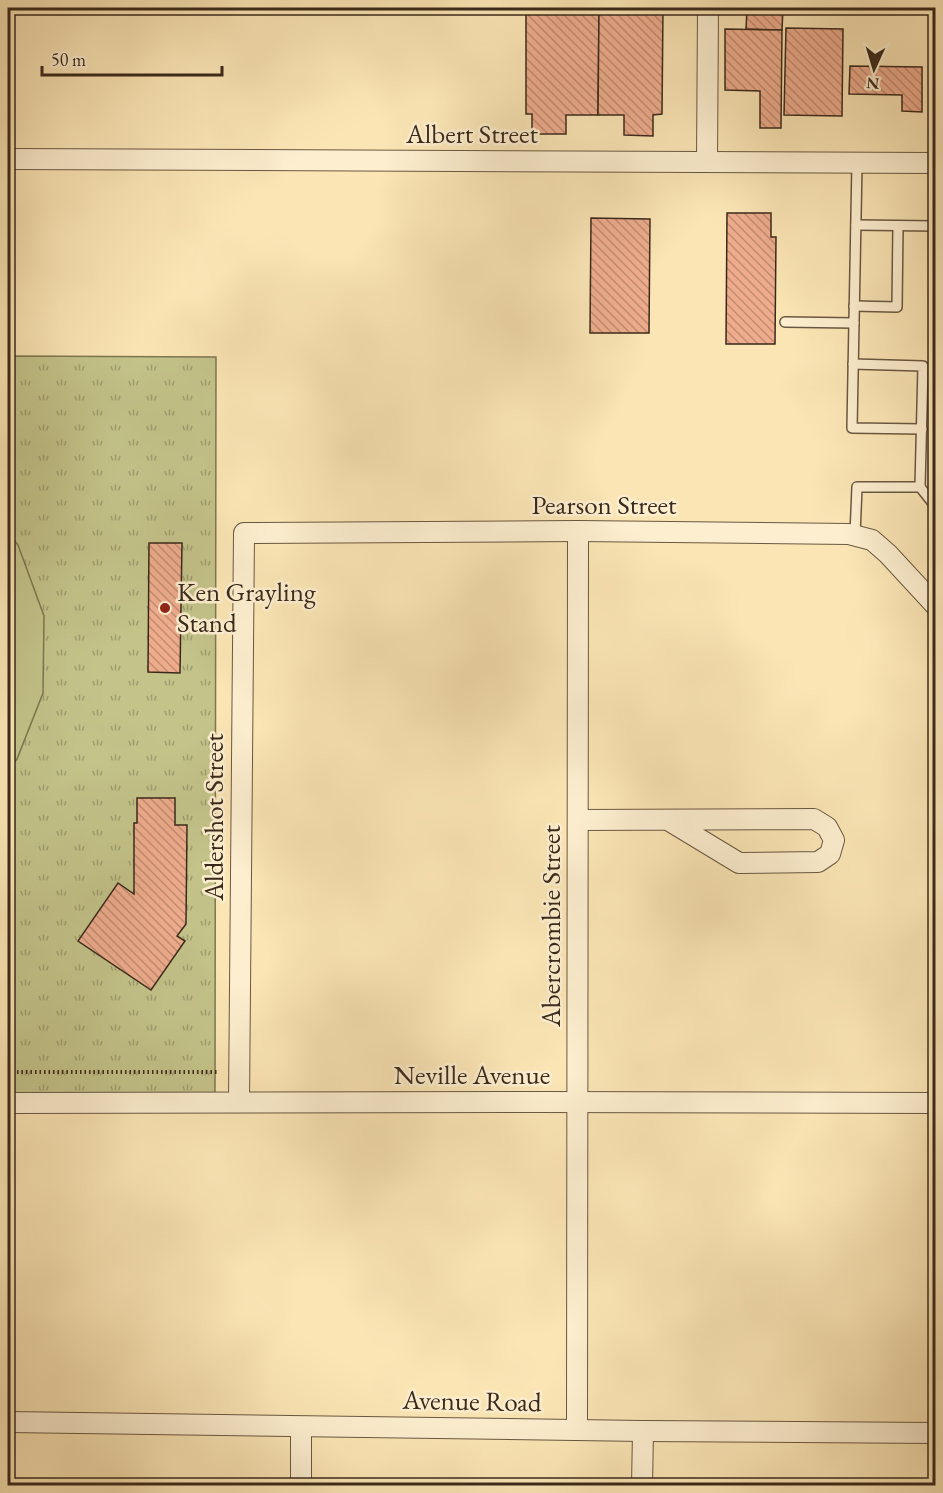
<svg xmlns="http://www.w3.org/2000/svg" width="943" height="1493" font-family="'EB Garamond',serif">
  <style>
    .grass { fill: url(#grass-tufts); stroke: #7e7652; stroke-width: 1.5 }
    .pitch { fill: #c3c38a; stroke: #7e7652; stroke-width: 1.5 }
    .building { fill: url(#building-back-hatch); stroke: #3a291a; stroke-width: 1.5 }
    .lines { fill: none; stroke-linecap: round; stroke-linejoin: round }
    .lane-casing { stroke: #6a5841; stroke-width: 12 }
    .street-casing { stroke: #6a5841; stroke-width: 22 }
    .path { stroke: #3a291a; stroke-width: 4; stroke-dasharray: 1.5 3; stroke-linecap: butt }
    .lane { stroke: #fceecf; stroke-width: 9 }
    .street { stroke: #fceecf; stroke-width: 20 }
    .poi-dot { fill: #8f2418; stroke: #fceecf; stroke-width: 2 }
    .labels { text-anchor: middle; stroke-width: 5; stroke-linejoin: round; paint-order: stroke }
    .street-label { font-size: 27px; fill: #3a291a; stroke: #fceecf }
    .poi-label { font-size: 27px; fill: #3a291a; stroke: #fceecf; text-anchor: start }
  </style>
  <defs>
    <pattern id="grass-tufts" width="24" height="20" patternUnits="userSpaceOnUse" patternTransform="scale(1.5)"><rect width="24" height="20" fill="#c3c38a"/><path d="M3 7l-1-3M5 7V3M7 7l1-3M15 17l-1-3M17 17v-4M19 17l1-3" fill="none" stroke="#9f9e70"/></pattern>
    <pattern id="building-back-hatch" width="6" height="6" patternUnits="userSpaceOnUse" patternTransform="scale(1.5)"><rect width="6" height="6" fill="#eeac8d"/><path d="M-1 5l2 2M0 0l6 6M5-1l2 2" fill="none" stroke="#c28c72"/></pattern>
  </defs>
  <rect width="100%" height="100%" fill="#fbe5b5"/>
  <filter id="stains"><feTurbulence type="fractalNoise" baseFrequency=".00333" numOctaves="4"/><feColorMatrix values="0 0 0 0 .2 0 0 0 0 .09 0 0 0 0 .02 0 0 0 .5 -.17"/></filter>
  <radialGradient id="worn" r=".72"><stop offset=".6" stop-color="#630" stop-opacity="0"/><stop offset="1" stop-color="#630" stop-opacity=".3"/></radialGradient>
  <path class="grass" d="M8,356L216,357L215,1098L8,1099Z"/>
  <path class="pitch" d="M8,532L18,545L44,616L43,693L17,759L8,770Z"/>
  <g class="building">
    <path d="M526,8H599L598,115H566V134H532V114H526Z"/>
    <path d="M599,8H663L662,114L653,115V136L624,135V115H598Z"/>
    <path d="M747,8H783L782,30L746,29Z"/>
    <path d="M786,28L843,29L842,116L784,115Z"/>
    <path d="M725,29L782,30L781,128H760V91L725,90Z"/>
    <path d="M850,66L922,67V112L902,111V95L849,94Z"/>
    <path d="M727,213H771V237H776L775,344H726Z"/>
    <path d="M591,218L650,219L649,333H590Z"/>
    <path d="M149,543H182L180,673L148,672Z"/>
    <path d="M137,798H175V825H187L186,924L177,936L185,941L151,990L78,941L118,883L134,894V823H137Z"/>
  </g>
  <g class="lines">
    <defs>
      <g id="lane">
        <path d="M857,163L852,428L922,429"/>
        <path d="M856,225L936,226"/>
        <path d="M854,306L897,307L898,226"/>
        <path d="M785,322L854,323"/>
        <path d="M853,364L923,366L920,487"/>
        <path d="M855,535L857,487H920L936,507"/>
      </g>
      <g id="street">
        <path d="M8,159L936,163"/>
        <path d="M707,162L708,8"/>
        <path d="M578,820L814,819L827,827L834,840L830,854L818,862L739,863L668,820"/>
        <path d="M239,1102L244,533L578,531L849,534L872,540L888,554L936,606"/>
        <path d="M8,1103L536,1102L936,1103"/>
        <path d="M8,1422L643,1431L936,1433"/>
        <path d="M301,1427V1486"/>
        <path d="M577,1430L578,531"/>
        <path d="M642,1486L643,1431"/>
      </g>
    </defs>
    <use href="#lane" class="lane-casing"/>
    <use href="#street" class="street-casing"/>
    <path class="path" d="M8,1072H217"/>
    <use href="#lane" class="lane"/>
    <use href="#street" class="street"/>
  </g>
  <circle class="poi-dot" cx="165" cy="608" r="6"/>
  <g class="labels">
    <g class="street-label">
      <text x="472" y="143">Albert Street</text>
      <text x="604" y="514">Pearson Street</text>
      <text transform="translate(214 817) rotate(-90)" y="9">Aldershot Street</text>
      <text transform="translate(551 926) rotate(-90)" y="9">Abercrombie Street</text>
      <text x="472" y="1084">Neville Avenue</text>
      <text transform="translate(472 1401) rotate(1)" y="9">Avenue Road</text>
    </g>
    <g class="poi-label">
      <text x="177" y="601">Ken Grayling<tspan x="177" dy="31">Stand</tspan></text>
    </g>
  </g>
  <rect width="943" height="1493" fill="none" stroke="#fbe5b5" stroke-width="30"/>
  <rect x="9" y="9" width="925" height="1475" fill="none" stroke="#3a291a" stroke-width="3"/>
  <rect x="15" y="15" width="913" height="1463" fill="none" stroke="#3a291a" stroke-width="1.5"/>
  <g transform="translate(874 69) rotate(184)" stroke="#fceecf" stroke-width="4.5" paint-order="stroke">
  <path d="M0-4.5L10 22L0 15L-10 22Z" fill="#3a291a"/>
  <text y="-9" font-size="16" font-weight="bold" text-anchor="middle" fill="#3a291a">N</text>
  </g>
  <path d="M42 66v9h180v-9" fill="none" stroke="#3a291a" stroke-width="3"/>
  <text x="51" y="66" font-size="18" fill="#3a291a" stroke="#fceecf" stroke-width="4.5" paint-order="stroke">50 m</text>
  <rect width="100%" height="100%" filter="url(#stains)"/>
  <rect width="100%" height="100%" fill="url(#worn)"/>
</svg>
